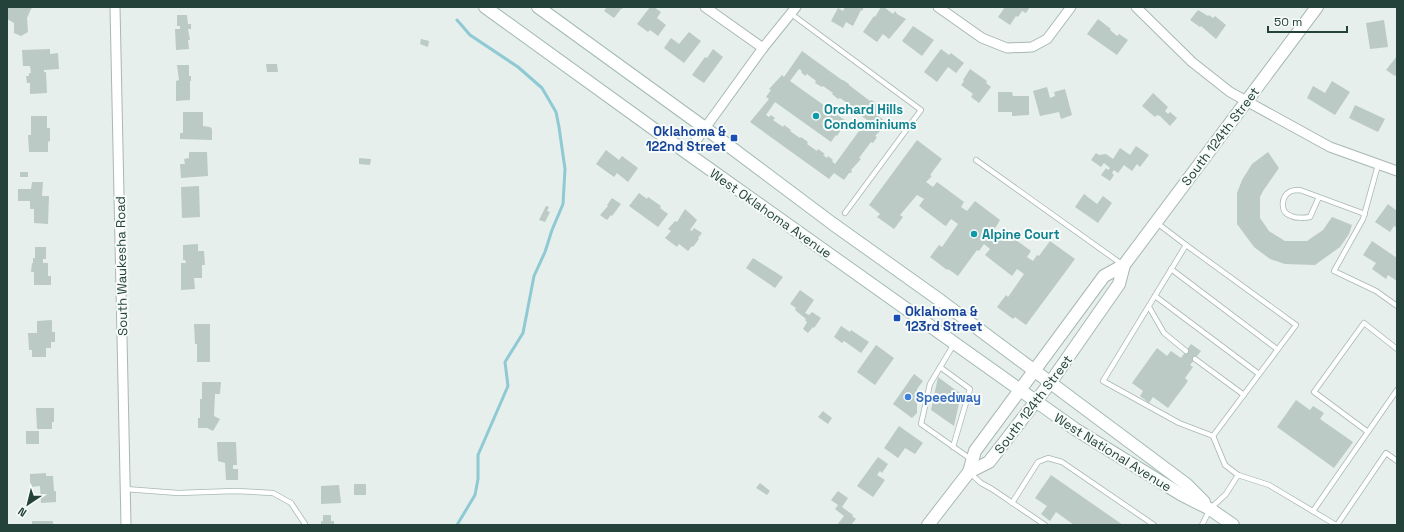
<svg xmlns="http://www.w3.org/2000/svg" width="1404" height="532" font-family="'Space Grotesk',sans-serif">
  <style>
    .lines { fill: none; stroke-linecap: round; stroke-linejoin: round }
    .stream { stroke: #8ec9d4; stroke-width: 3 }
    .building { fill: #bbcac4; fill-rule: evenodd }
    .service-casing { stroke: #a8b8b2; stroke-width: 6 }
    .minor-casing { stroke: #a8b8b2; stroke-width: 11 }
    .tertiary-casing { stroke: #a8b8b2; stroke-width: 14 }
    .secondary-casing { stroke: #a4bbb3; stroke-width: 14 }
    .service { stroke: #fff; stroke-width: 4.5 }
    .minor { stroke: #fff; stroke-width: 9 }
    .tertiary { stroke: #fff; stroke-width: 12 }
    .secondary { stroke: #fff; stroke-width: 12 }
    .culture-dot { fill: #0f9aa8; stroke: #f7fbf9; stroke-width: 1.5 }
    .transit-dot { fill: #1a4fb4; stroke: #f7fbf9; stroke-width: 1.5 }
    .shop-dot { fill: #3f7fe0; stroke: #f7fbf9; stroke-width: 1.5 }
    .labels { text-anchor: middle; stroke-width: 4; stroke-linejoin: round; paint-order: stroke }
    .culture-label { font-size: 13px; font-weight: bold; fill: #0d838f; stroke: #f7fbf9; text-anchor: start }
    .transit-label { font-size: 13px; font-weight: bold; fill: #164399; stroke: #f7fbf9; text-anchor: end }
    .street-label { font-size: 13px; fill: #24423a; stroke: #f7fbf9 }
    .shop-label { font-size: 13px; font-weight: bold; fill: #366cbe; stroke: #f7fbf9; text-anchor: start }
  </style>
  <rect width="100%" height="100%" fill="#e6efeb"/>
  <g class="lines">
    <path class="stream" d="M457,525L475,495L478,479V455L508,386L505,362L523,333L534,276L545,252L552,230L563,204L565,169L559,127L556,112L542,88L518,67L470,35L457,20"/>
  </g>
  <g class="building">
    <path d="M8,7H35L31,9L27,18L28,32L21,36L14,33V23L7,19V8Z"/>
    <path d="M607,7H624L622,9H621L614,18L604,11Z"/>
    <path d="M650,7H654L661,12L657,18L666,25L658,36L650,30L648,32L637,24Z"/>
    <path d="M845,7H864L862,11L861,10L853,26L846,22L843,28L831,21L838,8L843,11Z"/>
    <path d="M881,7H884L893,14L895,11L897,14L906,19L889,39L883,34L877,42L863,32L874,16L875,17Z"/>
    <path d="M1005,7H1030L1026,13L1022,11L1018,17L1016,16L1010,25L998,17Z"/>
    <path d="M1198,10L1208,16L1209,15L1213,18L1215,16L1226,25L1216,39L1201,26L1200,27L1190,20Z"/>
    <path d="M177,15H187L188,24H191V29H188L190,40H188L189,49L176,50L175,29H180V26H177Z"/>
    <path d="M1098,19L1111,29L1110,30L1117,36L1119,34L1128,40L1117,55L1087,34Z"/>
    <path d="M1384,20L1388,47L1370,49L1366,23Z"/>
    <path d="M913,26L934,40L922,56L902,41Z"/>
    <path d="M689,32L701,41L684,63L664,48L671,38L679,44Z"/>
    <path d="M421,39L429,41L428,47L420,44Z"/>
    <path d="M50,49V54L58,53L59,69L44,70V72H46L47,93L30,94V83H27L26,76H29V73H31L30,66H23L22,50Z"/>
    <path d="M713,49L723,57L704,83L692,75L705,57L707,58Z"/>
    <path d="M941,49L949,55L951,53L964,63L956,73L948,67L937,82L924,72Z"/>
    <path d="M802,51L842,80H843L849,84V85L870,101L871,100L875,102L874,103L880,108L876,114L886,122L882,128V129L875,136L877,137L873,143L871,142L859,158L861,159L851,170L852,171L851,173H849L844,180L834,173L829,179L750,122L769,99L766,97L771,90L769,89L782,75L784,77ZM799,69L802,71L801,72L805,76L807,74L816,81L815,83L822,87L823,86L833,93L832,94L838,99L840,98L850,105L849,107L855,111L856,109L860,112L859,114L867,120L835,164L832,161L833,160L828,156L827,158L823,155L825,154L818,149L817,151L807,144L808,142L801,137L800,138L790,131L791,130L784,125L783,127L773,120L775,118L771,115L769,117L766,115L775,102L831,142L836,135L837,136L841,130L840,129L846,121L790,81Z"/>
    <path d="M1397,56V74L1395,76L1386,70Z"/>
    <path d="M266,64H277L278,72H267Z"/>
    <path d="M177,65H189V76H191V81H190V100L176,101V81L179,80Z"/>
    <path d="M970,69L987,81L986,83L991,87L979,103L971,97L973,94L961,85L964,81L963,80Z"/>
    <path d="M1332,81L1350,92L1335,115L1307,98L1313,86L1325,93Z"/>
    <path d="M1047,87L1050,98L1055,96L1054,92L1065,89L1072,115L1061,119L1059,112L1040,116L1033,91Z"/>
    <path d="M998,92H1012L1013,96H1029V115L1012,116V112H998Z"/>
    <path d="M1153,93L1168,107L1165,111L1168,114L1170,112L1177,118L1170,126L1160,116L1157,115L1155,117L1142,106Z"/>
    <path d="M1355,105L1385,119L1378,132L1349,118Z"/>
    <path d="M183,112H203V126L210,127L212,129V140L180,139V133H183Z"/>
    <path d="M31,116H47V128H50V141L48,142V152H29L28,135H31Z"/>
    <path d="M917,140L942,159L930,175L932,176L926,182L933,187L937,182L964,202L961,207L967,211L975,201L1000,220L993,232L999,236L1003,231L1016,240L1031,251L1027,257L1033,261L1037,255L1039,256L1050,241L1075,259L1026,325L1015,317L1013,319L997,307L1006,295L1008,297L1024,274L1017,269L1012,276L985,255L990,249L984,244L979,251L977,250L958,276L948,269L947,270L930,257L939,245L942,247L958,224L951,219L946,226L944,225L919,206L924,199L917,195L900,215L903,217L894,229L877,217L880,214L869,205Z"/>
    <path d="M1136,146L1149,155L1140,167L1137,164L1132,171L1124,165L1118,173L1114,170L1112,173L1114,175L1110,181L1101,175L1106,168L1108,170L1110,168L1104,163L1101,167L1091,160L1096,153L1099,155L1106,154L1113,159L1120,148L1130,155Z"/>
    <path d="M606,150L619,160L622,156L638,168L628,182L617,173L614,177L596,164Z"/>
    <path d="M189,152H207L208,176L181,178L180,164H185L184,159L189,158Z"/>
    <path d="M1268,152L1279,168L1263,191L1260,197V218L1269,231L1285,241H1307L1323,230L1332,217L1352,225L1349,234L1340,247L1315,265L1285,264L1270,259L1254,247L1237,224V193L1242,180L1252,164Z"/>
    <path d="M359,158L371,159L370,165L359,164Z"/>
    <rect x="20" y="172" width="8" height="5"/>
    <path d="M32,182H43L42,196H49L48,224L34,223V209H30V201H18V189H31Z"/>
    <path d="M199,186L200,217L182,218L181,187Z"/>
    <path d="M639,193L647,199L648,197L661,206L660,208L668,214L658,227L629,206Z"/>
    <path d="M1084,194L1097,204L1103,196L1112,203L1098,223L1075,207Z"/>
    <path d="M612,198L621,204L612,216L611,215L607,220L600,215L608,206L607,205Z"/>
    <path d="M1388,204L1397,211V228L1394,226L1390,232L1375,222Z"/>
    <path d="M546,206L549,207L547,211L550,212L545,222L539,220Z"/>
    <path d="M685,209L697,220L690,230L692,231L694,228L702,233L698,238L699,239L693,247L692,246L688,251L679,244L677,247L665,238L671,231L668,229L675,221L677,222Z"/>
    <path d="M1372,241L1397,258V281L1388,275L1386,279L1372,269L1376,263L1363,255Z"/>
    <path d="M198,244V251H204L205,265H202V278H194L195,289L181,290V263H186L185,260H183V245Z"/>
    <path d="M35,247H46V259H43V263H48V276H51V285H34V272H31L32,263H33V258H35Z"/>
    <path d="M753,258L783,277L775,288L746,268Z"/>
    <path d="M800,290L814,300L805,313L809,315L812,312L821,318L814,328L813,327L808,333L803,329L807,322L805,320L806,319L795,310L796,308L790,304Z"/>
    <path d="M52,320V332H55V342H51V348H46V357H32V350H29L28,333H37V321Z"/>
    <path d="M194,324H210V362H197V344H195Z"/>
    <path d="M841,326L850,332L851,330L869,342L861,353L844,341L842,343L834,337Z"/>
    <path d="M1191,344L1201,351L1190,365L1193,367L1185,378L1188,381L1168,408L1153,397L1149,403L1140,396L1143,391L1132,383L1157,348L1167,356L1171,351L1181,358Z"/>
    <path d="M876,345L894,358L875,385L857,372Z"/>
    <path d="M914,374L923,381L917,389V413L912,418L893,404Z"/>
    <path d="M938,377L961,394L954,426L931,410Z"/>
    <path d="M202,382H221L220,394H215L214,416L220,419L213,431L207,428H198V418H200V399H202Z"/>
    <path d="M1296,400L1310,410L1313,406L1324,413L1320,419L1353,442L1334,468L1277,427Z"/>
    <path d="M36,408H54V422H52V429H37Z"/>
    <path d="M823,411L832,418L828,424L818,417Z"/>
    <path d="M899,426L923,443L915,454L905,448L898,458L884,448Z"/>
    <rect x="26" y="431" width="13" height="13"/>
    <path d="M217,442H236L237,465H233V469H238V480H226L225,463L218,461Z"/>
    <path d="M878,457L888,464L882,473L880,471L877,475L885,480L873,497L857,486Z"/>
    <path d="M46,473V476H53L54,491H56V502L41,503L40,486L30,487V474Z"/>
    <path d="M1051,475L1123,525H1074L1056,512L1050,521L1041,514L1047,506L1035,498Z"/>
    <path d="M760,483L770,491L767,495L756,488Z"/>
    <rect x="354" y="484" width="12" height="11"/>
    <path d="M339,485L341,503L321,504V486Z"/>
    <path d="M838,491L848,498L842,507L853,515L852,516L856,519L851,525H837L844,516L835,509L838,505L831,500Z"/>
    <path d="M323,515H331V521H334V525H321V521H323Z"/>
    <rect x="32" y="521" width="21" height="4"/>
  </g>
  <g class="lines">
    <defs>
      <g id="service">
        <path d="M790,13L921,110L845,213"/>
        <path d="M976,160L1123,265"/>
        <path d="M1378,165L1363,219L1334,271L1376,291L1397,306"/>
        <path d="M1319,197L1310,217C1304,218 1297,219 1291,216C1279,212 1281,196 1291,191C1294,190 1297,190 1300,190L1365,214"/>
        <path d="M1157,223L1186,245L1103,381L1179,423L1213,436L1225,465L1238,475"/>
        <path d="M1186,245L1296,325L1213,436"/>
        <path d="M1171,269L1277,349"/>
        <path d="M1155,296L1259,374"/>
        <path d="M1149,307L1164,333L1186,351"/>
        <path d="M925,321L940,302"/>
        <path d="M954,344L930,384L921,424L972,460"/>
        <path d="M1195,359L1244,395"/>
        <path d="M940,367L970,389L953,447"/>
        <path d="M1368,432L1314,392L1364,323L1397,349"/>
        <path d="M970,473L981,483L992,489L1045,525"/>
        <path d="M125,489L178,493L235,491L273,493L291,503L305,524"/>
        <path d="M1012,503L1038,462L1048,458L1062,462L1154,525"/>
        <path d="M1313,511L1397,390"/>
        <path d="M1202,525L1210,509L1226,494L1238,475L1269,485L1336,525"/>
        <path d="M1337,525L1386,453L1397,461"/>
      </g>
      <g id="minor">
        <path d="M115,7L126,525"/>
        <path d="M705,7L763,48"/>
        <path d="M938,7L982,38L1007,48L1032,47L1047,39L1071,7"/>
        <path d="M1136,7L1192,62L1230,92L1330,147L1397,171"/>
        <path d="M687,153L763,48L796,7"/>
      </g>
      <g id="tertiary">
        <path d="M969,472L989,462L1050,383L1119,284L1124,265L1317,7"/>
        <path d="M928,525L969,472L975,451L1104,276L1124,265"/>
      </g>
      <g id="secondary">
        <path d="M485,7L687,153L1075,429L1182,495L1210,509L1233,525"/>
        <path d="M538,7L705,128L833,224L941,301L1186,484L1204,502"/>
      </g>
    </defs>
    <use href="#service" class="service-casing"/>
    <use href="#minor" class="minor-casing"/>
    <use href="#tertiary" class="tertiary-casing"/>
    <use href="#secondary" class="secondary-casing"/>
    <use href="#service" class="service"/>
    <use href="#minor" class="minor"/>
    <use href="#tertiary" class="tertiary"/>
    <use href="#secondary" class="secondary"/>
  </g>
  <g class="culture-dot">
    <circle cx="816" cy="116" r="4"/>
    <circle cx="974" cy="234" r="4"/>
  </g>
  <g class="transit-dot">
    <rect x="730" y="134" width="8" height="8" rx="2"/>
    <rect x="893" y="314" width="8" height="8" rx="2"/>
  </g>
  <circle class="shop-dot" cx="908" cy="397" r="4"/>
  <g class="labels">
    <g class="culture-label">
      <text x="824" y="114">Orchard Hills<tspan x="824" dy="15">Condominiums</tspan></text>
      <text x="982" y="239">Alpine Court</text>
    </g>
    <g class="transit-label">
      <text x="726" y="136">Oklahoma &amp;<tspan x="726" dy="15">122nd Street</tspan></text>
      <text x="905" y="316" text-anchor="start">Oklahoma &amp;<tspan x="905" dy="15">123rd Street</tspan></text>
    </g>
    <g class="street-label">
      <text transform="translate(1220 136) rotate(-53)" y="5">South 124th Street</text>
      <text transform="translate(771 213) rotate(35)" y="5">West Oklahoma Avenue</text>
      <text transform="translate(121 266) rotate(-91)" y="5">South Waukesha Road</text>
      <text transform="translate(1033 404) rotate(-53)" y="5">South 124th Street</text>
      <text transform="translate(1113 452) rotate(32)" y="5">West National Avenue</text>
    </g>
    <g class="shop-label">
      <text x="916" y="402">Speedway</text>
    </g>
  </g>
  <rect width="1404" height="532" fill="none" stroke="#24423a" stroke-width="16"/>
  <g transform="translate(28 504) rotate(215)" stroke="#f7fbf9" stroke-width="3" paint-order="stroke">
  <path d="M0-3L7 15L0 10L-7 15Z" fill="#24423a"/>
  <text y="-6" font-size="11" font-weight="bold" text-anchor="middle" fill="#24423a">N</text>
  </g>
  <path d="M1268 26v6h79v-6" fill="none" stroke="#24423a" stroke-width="2"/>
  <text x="1274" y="26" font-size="12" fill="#24423a" stroke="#f7fbf9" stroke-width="3" paint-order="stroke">50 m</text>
</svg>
